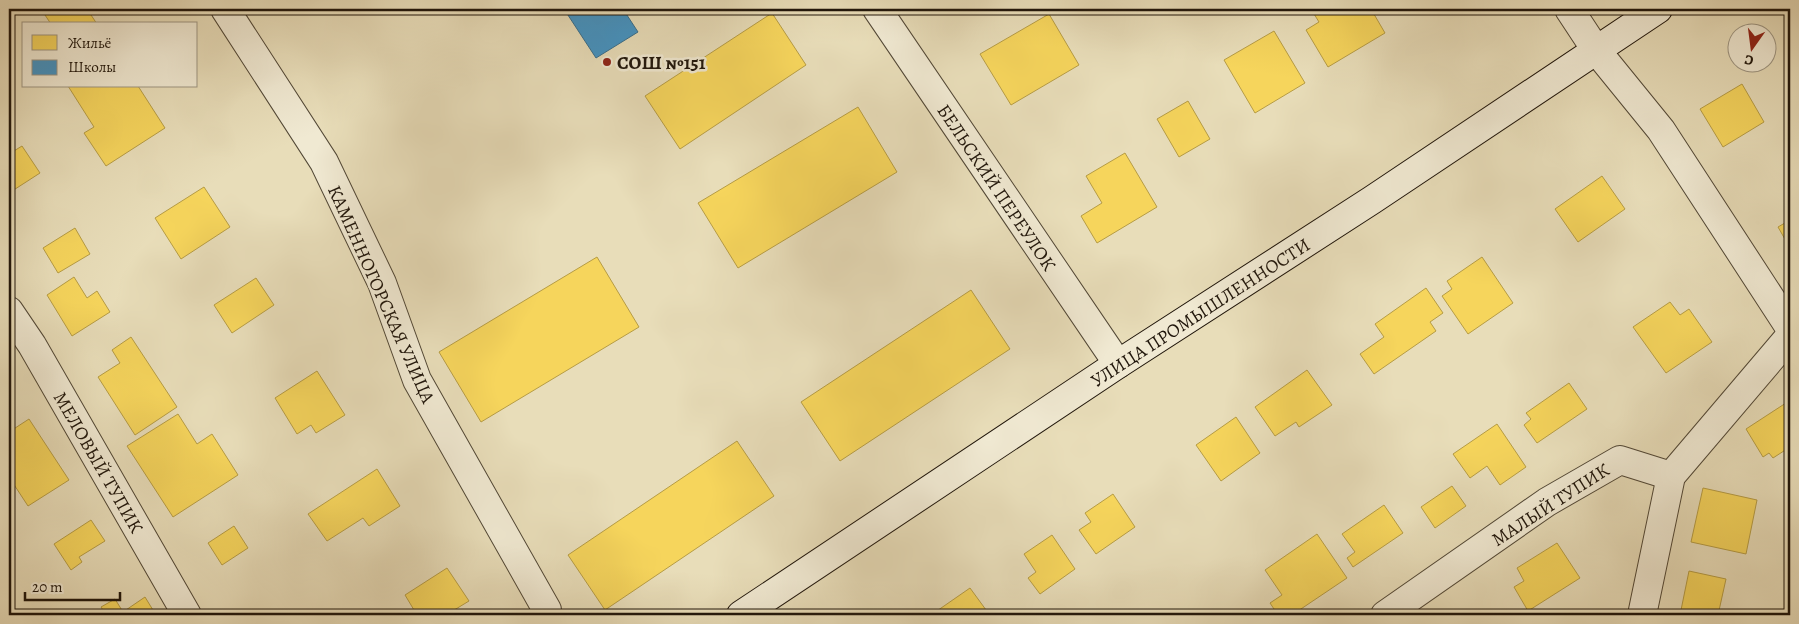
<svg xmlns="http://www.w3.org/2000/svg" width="1799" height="624" font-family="Alegreya,serif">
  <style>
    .homes { fill: #f6d55c; stroke: #b69c44 }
    .schools { fill: #4393c3; stroke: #386e8c }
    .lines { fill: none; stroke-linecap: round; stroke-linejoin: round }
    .street-casing { stroke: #524836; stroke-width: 30 }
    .secondary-casing { stroke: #20160b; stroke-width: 30 }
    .street { stroke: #f0e9d2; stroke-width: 28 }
    .secondary { stroke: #f0e9d2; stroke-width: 28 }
    .poi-dot { fill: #8f2418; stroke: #f0e9d2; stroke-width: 2 }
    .labels { text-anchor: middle; stroke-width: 5; stroke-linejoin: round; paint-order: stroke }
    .poi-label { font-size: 19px; font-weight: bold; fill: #20160b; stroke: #f0e9d2; text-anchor: start }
    .street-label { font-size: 19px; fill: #20160b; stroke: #f0e9d2 }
  </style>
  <rect width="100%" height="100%" fill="#e8ddb9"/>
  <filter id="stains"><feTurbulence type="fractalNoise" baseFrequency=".004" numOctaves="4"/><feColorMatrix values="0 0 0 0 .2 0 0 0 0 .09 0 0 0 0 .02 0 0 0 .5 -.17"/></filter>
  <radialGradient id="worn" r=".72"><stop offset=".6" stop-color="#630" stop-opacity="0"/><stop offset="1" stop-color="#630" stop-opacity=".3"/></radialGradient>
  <g class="homes">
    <path d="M41,9H87L97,24H51Z"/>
    <path d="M1311,9H1371L1385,33L1328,67L1306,30L1319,22Z"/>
    <path d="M772,13L806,65L680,149L645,96Z"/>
    <path d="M1049,14L1079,65L1011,105L980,54Z"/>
    <path d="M1274,31L1305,83L1255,113L1224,60Z"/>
    <path d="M1742,84L1764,122L1723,147L1700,109Z"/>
    <path d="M68,86H138L165,128L106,166L84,133L94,127Z"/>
    <path d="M1188,101L1210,139L1179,157L1157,119Z"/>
    <path d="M858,107L897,172L738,268L698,203Z"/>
    <path d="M22,146L40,173L9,193V154Z"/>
    <path d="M1125,153L1157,207L1097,243L1081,216L1102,203L1086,176Z"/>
    <path d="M1602,176L1625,209L1578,242L1555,209Z"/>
    <path d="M204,187L230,227L181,259L155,218Z"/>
    <path d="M1790,220V248L1778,227Z"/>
    <path d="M75,228L90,254L58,273L43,248Z"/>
    <path d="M597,257L639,327L481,422L439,352Z"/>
    <path d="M1482,257L1513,303L1468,334L1442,296L1452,289L1447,281Z"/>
    <path d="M74,277L87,298L97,291L110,312L72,336L47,295Z"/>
    <path d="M256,278L274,305L232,333L214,305Z"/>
    <path d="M1426,288L1443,313L1430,322L1436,331L1374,374L1360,354L1384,337L1375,324Z"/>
    <path d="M971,290L1010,349L840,461L801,402Z"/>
    <path d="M1670,302L1680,315L1689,309L1712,342L1666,373L1633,327Z"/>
    <path d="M131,337L177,407L135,435L98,377L120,363L112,350Z"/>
    <path d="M1307,370L1332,405L1299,427L1296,422L1275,436L1255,407Z"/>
    <path d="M317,371L345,415L316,433L311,425L297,434L275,398Z"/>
    <path d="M1569,383L1587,409L1537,443L1524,425L1531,419L1526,413Z"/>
    <path d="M1789,401L1790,447L1773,458L1769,453L1763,457L1746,429Z"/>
    <path d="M178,414L197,444L212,434L238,475L173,517L127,446Z"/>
    <path d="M1236,417L1260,453L1221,481L1196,445Z"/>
    <path d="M29,419L69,480L28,506L9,477V432Z"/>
    <path d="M1497,424L1526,467L1500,485L1487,466L1470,478L1453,454Z"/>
    <path d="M737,441L774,496L605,610L568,555Z"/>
    <path d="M377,469L400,506L369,526L363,518L327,541L308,514Z"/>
    <path d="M1452,486L1466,506L1435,528L1421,507Z"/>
    <path d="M1703,488L1757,500L1746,554L1691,542Z"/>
    <path d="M1113,494L1135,527L1096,554L1079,530L1091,522L1085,513Z"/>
    <path d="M1384,505L1403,533L1353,567L1347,558L1355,552L1342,534Z"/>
    <path d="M91,520L105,541L79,557L82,562L71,570L54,544Z"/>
    <path d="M234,526L248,548L222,565L208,543Z"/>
    <path d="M1317,534L1347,578L1292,615H1278L1270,603L1282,595L1265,570Z"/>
    <path d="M1052,535L1075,569L1040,594L1028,578L1036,572L1024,554Z"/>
    <path d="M1557,543L1580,578L1528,611L1514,587L1524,581L1517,568Z"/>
    <path d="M447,568L469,601L446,615H417L405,595Z"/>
    <path d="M1689,571L1726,579L1718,615H1680Z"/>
    <path d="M970,588L989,614L931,615Z"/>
    <path d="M145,597L156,615H106L101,607L115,599L123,612Z"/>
  </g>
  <path class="schools" d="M564,9H623L638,32L596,58Z"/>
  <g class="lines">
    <defs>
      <g id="street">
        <path d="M225,9L324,162L382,283L417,380L547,610"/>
        <path d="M877,9L1118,364"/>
        <path d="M1569,9L1596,50L1661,130L1790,328"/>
        <path d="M9,311L32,345L187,615"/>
        <path d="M1385,615L1547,502L1620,460L1671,476"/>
        <path d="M1642,615L1671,476L1790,336"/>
      </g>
      <path id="secondary" d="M741,615L1118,364L1372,200L1658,9"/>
    </defs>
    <use href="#street" class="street-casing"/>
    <use href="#secondary" class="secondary-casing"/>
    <use href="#street" class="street"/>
    <use href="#secondary" class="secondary"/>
  </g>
  <circle class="poi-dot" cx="607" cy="62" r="5"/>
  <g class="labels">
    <g class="poi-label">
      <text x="617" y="69">СОШ №151</text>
    </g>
    <g class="street-label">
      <text transform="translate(997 187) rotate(56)" y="7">БЕЛЬСКИЙ ПЕРЕУЛОК</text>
      <text transform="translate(382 294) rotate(66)" y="7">КАМЕННОГОРСКАЯ УЛИЦА</text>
      <text transform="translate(1200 312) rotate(-33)" y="7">УЛИЦА ПРОМЫШЛЕННОСТИ</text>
      <text transform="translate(99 462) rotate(60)" y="7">МЕЛОВЫЙ ТУПИК</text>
      <text transform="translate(1550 504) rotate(-33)" y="7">МАЛЫЙ ТУПИК</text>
    </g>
  </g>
  <rect width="1799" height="624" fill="none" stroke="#e8ddb9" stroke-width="30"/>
  <rect x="10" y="10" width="1779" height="604" fill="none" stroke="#20160b" stroke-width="2.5"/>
  <rect x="15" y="15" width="1769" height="594" fill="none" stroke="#20160b"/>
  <rect x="22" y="22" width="175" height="65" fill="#f0e9d2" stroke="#9d9582"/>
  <rect x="32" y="35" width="25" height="15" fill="#f6d55c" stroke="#9d9582"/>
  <text x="68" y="48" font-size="15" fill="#20160b">Жильё</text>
  <rect x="32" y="60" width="25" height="15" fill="#4393c3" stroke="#9d9582"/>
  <text x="68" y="72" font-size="15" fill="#20160b">Школы</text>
  <g transform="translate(1752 48) rotate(194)"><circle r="24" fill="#f0e9d2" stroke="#9d9582"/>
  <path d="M0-4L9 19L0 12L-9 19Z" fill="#8f2418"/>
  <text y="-8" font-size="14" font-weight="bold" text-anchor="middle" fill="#20160b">С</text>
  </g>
  <path d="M25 592v8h95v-8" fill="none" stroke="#20160b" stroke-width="2.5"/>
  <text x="32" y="592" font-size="15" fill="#20160b" stroke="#f0e9d2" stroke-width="4" paint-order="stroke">20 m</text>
  <rect width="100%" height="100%" filter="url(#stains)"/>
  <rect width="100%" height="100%" fill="url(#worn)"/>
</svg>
